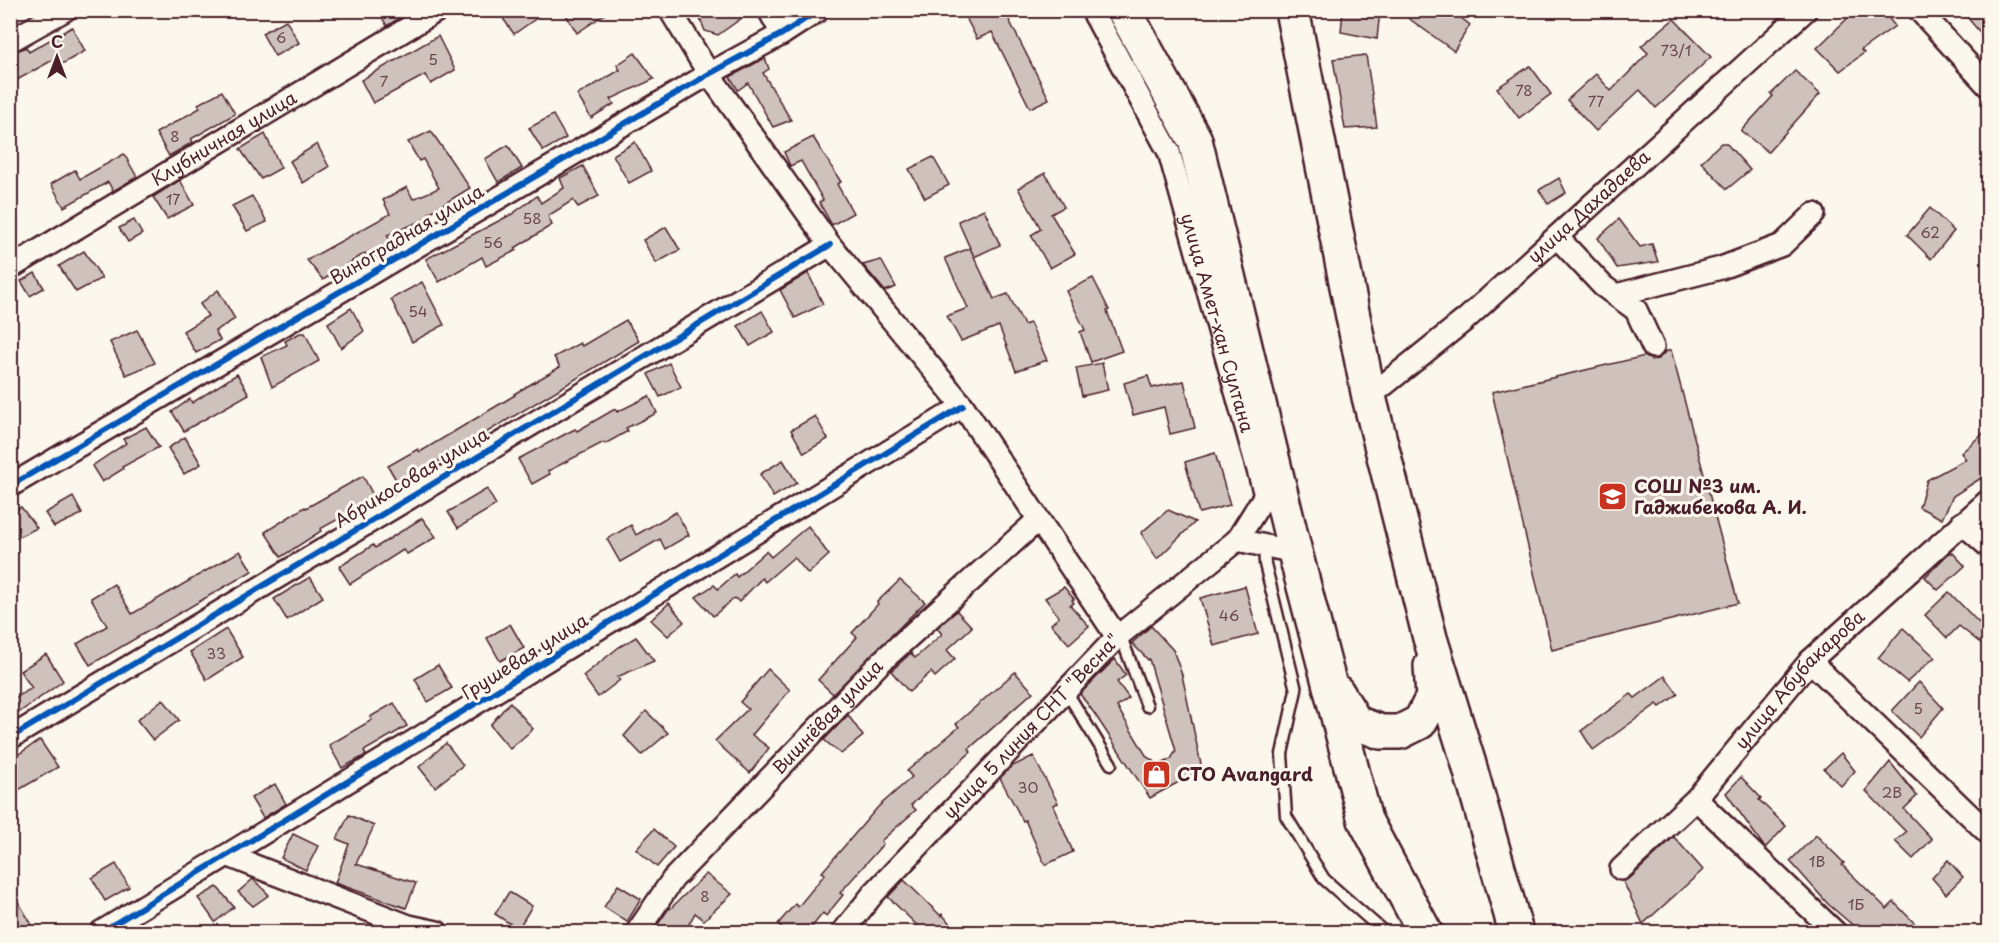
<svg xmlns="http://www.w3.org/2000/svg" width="1999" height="943" font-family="'Playpen Sans',sans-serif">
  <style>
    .building { fill: #cfc2bc; stroke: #4a1f2b; stroke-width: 1.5 }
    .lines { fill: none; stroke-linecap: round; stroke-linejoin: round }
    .service-casing { stroke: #4a1f2b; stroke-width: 15 }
    .minor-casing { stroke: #4a1f2b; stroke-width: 26 }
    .primary-casing { stroke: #4a1f2b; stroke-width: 38 }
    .service { stroke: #fbf7ec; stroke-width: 10 }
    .minor { stroke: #fbf7ec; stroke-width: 21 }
    .primary { stroke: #fbf7ec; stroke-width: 33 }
    .cycleway-casing { stroke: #fbf7ec; stroke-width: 10 }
    .cycleway { stroke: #0057b8; stroke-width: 6 }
    .labels { text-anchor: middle; stroke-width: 6; stroke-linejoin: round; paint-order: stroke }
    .number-label { font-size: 15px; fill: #6b484f }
    .street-label { font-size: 18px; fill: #4a1f2b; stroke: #fbf7ec }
    .poi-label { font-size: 18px; font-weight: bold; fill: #4a1f2b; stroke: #fbf7ec; text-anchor: start }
  </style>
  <rect width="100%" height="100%" fill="#fbf7ec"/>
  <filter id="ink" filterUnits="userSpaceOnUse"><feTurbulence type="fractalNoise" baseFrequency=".0167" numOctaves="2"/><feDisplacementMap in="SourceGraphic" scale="12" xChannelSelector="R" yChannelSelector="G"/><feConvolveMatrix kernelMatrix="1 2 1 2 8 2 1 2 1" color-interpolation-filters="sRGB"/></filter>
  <g filter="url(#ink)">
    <g class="building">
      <path d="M378,10H412L387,26Z"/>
      <path d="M497,10H548L514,34Z"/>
      <path d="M563,10H611L577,33Z"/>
      <path d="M714,10H753L718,35L705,31L700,19Z"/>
      <path d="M962,10H1004L1049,99L1030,108L992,32L977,39Z"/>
      <path d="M1343,10H1380L1377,39L1341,32Z"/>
      <path d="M1397,10H1451L1470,25L1454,51Z"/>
      <path d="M1856,10H1882L1895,26L1861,50L1864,53L1840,71L1817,48Z"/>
      <path d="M1961,10H1989V43Z"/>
      <path d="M1674,19L1711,57L1656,108L1640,90L1596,131L1567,100L1596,74L1611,91L1648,53L1641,46Z"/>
      <path d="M286,20L299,43L275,56L262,33Z"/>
      <path d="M72,27L85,51L62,64L58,57L10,84V54L26,47L29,52Z"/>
      <path d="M438,36L455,70L431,84L425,75L373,103L361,80Z"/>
      <path d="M635,53L654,79L611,99L614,104L591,118L577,95L620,70L617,65Z"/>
      <path d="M1366,55L1377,127L1345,129L1333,59Z"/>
      <path d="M765,58L769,69L763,73L791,120L773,127L748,83L738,90L730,77Z"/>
      <path d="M1530,66L1551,94L1519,118L1497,88Z"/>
      <path d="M1795,71L1820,94L1768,152L1741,131L1773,96L1771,94Z"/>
      <path d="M222,91L235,114L191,139L193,142L169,156L156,133L200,108L198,104Z"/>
      <path d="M553,115L566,138L543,151L529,128Z"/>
      <path d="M431,131L470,188L429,213L431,217L387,235L392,244L368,258L365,253L323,280L307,260L390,214L383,200L407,187L413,199L439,188L423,159L419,161L408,142Z"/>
      <path d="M265,134L281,168L261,179L240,149Z"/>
      <path d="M813,137L841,182L837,184L853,213L832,225L819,202L823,200L801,161L790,166L784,152Z"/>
      <path d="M635,142L651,171L629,183L613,155Z"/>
      <path d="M1721,143H1726L1750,170L1727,189L1701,162Z"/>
      <path d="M317,144L329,167L303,183L290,161Z"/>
      <path d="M508,145L522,168L498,182L485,159Z"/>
      <path d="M124,154L137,177L113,191L108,182L64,207L51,184L75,170L80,179Z"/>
      <path d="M933,157L949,185L925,198L909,169Z"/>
      <path d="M583,166L599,196L578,207L573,200L548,216L552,225L515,248L517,250L486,266L482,257L439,282L426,259L512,214L537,196L541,203L564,188L560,178Z"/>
      <path d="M1045,173L1064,207L1051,214L1075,254L1050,268L1031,235L1041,229L1018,188Z"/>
      <path d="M1559,178L1566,193L1548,204L1539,190Z"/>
      <path d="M180,180L194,205L167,219L153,197Z"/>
      <path d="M252,196L267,222L247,231L232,206Z"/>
      <path d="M1930,208L1954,231L1931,259L1907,235Z"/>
      <path d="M984,209L1000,245L974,257L958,221Z"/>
      <path d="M1619,219L1640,247L1652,244L1658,262L1617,268L1598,238Z"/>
      <path d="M134,220L142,234L128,242L119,228Z"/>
      <path d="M666,227L680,250L656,263L643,240Z"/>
      <path d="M970,248L994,299L1008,294L1024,325L1030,323L1047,360L1016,371L999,326L961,341L947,316L968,308L945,258Z"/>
      <path d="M84,251L102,278L76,292L59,266Z"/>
      <path d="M881,260L896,287L885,291L863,265Z"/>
      <path d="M35,273L44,288L30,296L21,281Z"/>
      <path d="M808,273L823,304L795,318L780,290Z"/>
      <path d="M1093,278L1109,310L1107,311L1122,351L1091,362L1080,332L1085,330L1066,291Z"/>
      <path d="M422,282L444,325L412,342L391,299Z"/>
      <path d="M218,290L235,319L215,331L220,340L196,353L183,331L208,316L200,304Z"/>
      <path d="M351,308L364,331L341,348L328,323Z"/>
      <path d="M762,311L774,332L750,346L738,326Z"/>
      <path d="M626,320L639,341L399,485L388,466L418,449L420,452L515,395L514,394L560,367L554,357L580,343L582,346Z"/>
      <path d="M137,330L155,363L126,375L110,342Z"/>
      <path d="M300,333H305L319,361L272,387L261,357L287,345L285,341Z"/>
      <path d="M1671,350L1738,603L1552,650L1492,392L1645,356L1651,360L1658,359L1665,352Z"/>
      <path d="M669,363L681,387L660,397L648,374Z"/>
      <path d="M1102,363L1108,390L1082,396L1076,368Z"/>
      <path d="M237,374L249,394L184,431L172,412L190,399L192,403Z"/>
      <path d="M1148,376L1152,388L1184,381L1195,428L1170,434L1164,407L1133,415L1124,383Z"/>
      <path d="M649,396L657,413L626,428L628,431L605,444L604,442L548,471L550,474L532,484L518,459L575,429L577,431L615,409L617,412Z"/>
      <path d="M815,416L828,439L804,453L791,430Z"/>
      <path d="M146,427L159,447L122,467L123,469L102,482L92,466L126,443L123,439Z"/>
      <path d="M1989,428V473L1953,496L1942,519L1919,507L1927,480L1966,459L1961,453Z"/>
      <path d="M185,437L201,464L184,474L168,448Z"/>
      <path d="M1215,453L1230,505L1199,513L1185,462Z"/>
      <path d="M783,460L797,483L773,497L760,474Z"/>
      <path d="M363,476L375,499L320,529L321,531L281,557L265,532L305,507L306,508Z"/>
      <path d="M487,489L496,505L458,528L448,512Z"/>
      <path d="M73,497L82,514L54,527L45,513Z"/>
      <path d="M21,507L37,528L10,541V513Z"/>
      <path d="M1168,510L1195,522L1157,559L1141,533Z"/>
      <path d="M676,512L689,535L665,549L660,539L620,562L607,539L631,525L636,535Z"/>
      <path d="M422,518L436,537L407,554L403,550L350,584L339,567L373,545L375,548Z"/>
      <path d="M808,526L829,555L808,574L794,557L765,582L762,578L739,602L735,598L713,616L696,597L714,585L718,589L735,574L737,577L766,551L771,557Z"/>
      <path d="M240,551L252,571L90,665L77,644L107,626L91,598L114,584L132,614Z"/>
      <path d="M1949,553H1953L1965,566L1938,590L1925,577Z"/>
      <path d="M310,577L323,597L287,620L274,599Z"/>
      <path d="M900,580L925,602L833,694L818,680L857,637L852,633L878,604L877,602Z"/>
      <path d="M1245,586L1258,634L1214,646L1200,598Z"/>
      <path d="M1064,587L1074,599L1072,600L1074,603L1070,605L1089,626L1069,644L1051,624L1059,617L1045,598Z"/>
      <path d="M1949,592L1979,623L1989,612V650L1959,626L1947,638L1925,615Z"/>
      <path d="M669,603L684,622L668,636L651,620Z"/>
      <path d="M957,611L972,627L947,650L955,659L935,677L931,672L909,692L891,671L911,653L915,658L942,634L937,628Z"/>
      <path d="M510,624L524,648L500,661L487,638Z"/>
      <path d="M1151,626L1173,650L1182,675L1202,769L1150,798L1094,713L1080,694L1115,659L1126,675L1117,682L1129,698L1117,707L1147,757L1160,765L1171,759L1176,751L1149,659L1148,660L1132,643Z"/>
      <path d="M1903,628L1935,657L1907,682L1878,658Z"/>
      <path d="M226,629L243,657L207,680L190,652Z"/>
      <path d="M636,637L654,661L617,677L620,680L598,697L583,676L619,647Z"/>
      <path d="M46,654L63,681L10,719V701L32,688L20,671Z"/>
      <path d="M438,665L452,688L428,702L415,679Z"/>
      <path d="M768,669L790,690L752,735L769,748L750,773L715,741L748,709L740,702Z"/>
      <path d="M1015,672L1033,692L969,749L971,752L911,805L916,810L881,841L883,844L840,893L843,895L826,916L823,913L807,933H787L778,924L795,904L798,907L825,874L822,872L878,807L912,777L907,771L959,727L956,724Z"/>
      <path d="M1665,676L1678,694L1660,707L1657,704L1593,750L1581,731L1631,694L1635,698Z"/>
      <path d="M1919,682L1943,708L1919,737L1892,711Z"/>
      <path d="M163,699L179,720L153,740L137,720Z"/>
      <path d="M510,702L533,729L510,749L490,725Z"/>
      <path d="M394,703L407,726L364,751L366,755L342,768L329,745L372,720L370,717Z"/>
      <path d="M646,711L668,733L642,755L624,736Z"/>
      <path d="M848,715L863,736L841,754L824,740Z"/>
      <path d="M40,740L58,767L10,795V760Z"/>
      <path d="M446,743L463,765L435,787L419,767Z"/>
      <path d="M1841,753L1855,771L1841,786L1824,769Z"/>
      <path d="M1033,756L1058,803L1053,805L1073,852L1045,865L1025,820L1023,821L1000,778L1011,767Z"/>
      <path d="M1890,762L1917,796L1904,809L1932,839L1913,859L1895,841L1906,832L1866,791Z"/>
      <path d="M1741,777L1761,798L1759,800L1786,826L1765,848L1726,793Z"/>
      <path d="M275,784L286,804L263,818L251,798Z"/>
      <path d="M349,815L374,826L356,864L416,883L406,908L335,883L349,844L337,839Z"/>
      <path d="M654,829L674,847L657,867L636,849Z"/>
      <path d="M293,834L318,846L306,870L281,858Z"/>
      <path d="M1816,835L1844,863L1842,865L1887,909L1894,902L1924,933H1870L1859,924L1856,928L1828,904L1790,861Z"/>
      <path d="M1674,837L1703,870L1643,924L1623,881L1630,878Z"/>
      <path d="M1948,860L1963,877L1946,894L1932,878Z"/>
      <path d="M116,864L129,887L105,901L92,878Z"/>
      <path d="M706,874L732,894L704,920L695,913L684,933H652L669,908L670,909Z"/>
      <path d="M253,879L269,895L253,906L238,892Z"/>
      <path d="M904,880L941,916L942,914L958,933H925L888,897Z"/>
      <path d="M618,885L641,899L627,922L604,907Z"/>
      <path d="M217,887L234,907L215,922L198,898Z"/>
      <path d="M10,888L32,925L18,933H10Z"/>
      <path d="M509,892L532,906L518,929L495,914Z"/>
    </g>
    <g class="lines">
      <defs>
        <g id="service">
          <path d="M1264,545L1265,564L1296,690L1282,754L1286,816L1324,879L1384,932"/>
          <path d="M1120,634L1147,706"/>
          <path d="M1066,691L1111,764"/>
        </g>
        <g id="minor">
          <path d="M670,10L709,74L830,245L963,406L1117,637"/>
          <path d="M769,10L782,34"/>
          <path id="s1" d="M1092,10L1169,152L1265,495"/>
          <path d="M1919,10L1988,86"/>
          <path d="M10,41L65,10"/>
          <path d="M1557,237L1603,286L1636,310L1653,347"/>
          <path id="s2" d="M10,268L438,10"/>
          <path d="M1616,295L1721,268L1782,245L1814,214"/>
          <path id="s3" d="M1369,397L1466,319L1806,10"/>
          <path d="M10,486L709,74L782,34L819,10"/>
          <path d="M1962,523L1988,546"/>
          <path d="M1237,540L1295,552"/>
          <path d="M1810,661L1988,833"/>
          <path d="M10,738L830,245"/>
          <path d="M1696,799L1835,932"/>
          <path d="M229,856L409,926L437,932"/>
          <path id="s4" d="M1621,869L1696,799L1810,661L1988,501"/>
          <path d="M101,932L963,406"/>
          <path id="s5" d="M637,932L673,879L882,661L1038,520"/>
          <path id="s6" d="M843,932L873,894L1117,637L1237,540L1277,476"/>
        </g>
        <g id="primary">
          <path d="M1124,10L1195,140L1295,552L1365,820L1425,932"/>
          <path d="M1292,10L1369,397L1430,638L1468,761L1516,932"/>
          <path d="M1337,692L1356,723L1381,732H1400L1420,722L1433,697L1431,666"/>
        </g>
      </defs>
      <use href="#service" class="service-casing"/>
      <use href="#minor" class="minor-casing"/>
      <use href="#primary" class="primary-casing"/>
      <use href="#service" class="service"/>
      <use href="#minor" class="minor"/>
      <use href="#primary" class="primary"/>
      <defs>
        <g id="cycleway">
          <path d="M10,486L709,74L782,34L819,10"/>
          <path d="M10,738L830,245"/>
          <path d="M101,932L963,406"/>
        </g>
      </defs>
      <use href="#cycleway" class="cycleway-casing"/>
      <use href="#cycleway" class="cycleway"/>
    </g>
  </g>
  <defs>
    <symbol id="school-square" viewBox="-11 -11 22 22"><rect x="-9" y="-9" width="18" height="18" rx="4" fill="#c8321e" stroke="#fbf7ec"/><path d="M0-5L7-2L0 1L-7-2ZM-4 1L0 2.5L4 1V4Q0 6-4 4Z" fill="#fff"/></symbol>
    <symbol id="shop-square" viewBox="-11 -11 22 22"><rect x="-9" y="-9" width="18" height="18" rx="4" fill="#c8321e" stroke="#fbf7ec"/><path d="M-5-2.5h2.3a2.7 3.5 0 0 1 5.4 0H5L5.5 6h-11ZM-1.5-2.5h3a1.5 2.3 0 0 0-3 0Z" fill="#fff"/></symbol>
  </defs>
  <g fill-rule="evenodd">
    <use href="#school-square" x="1596" y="480" width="33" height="33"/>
    <use href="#shop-square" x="1140" y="758" width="33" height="33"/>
  </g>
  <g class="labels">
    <g class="number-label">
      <text x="281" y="43">6</text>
      <text x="1676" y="56">73/1</text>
      <text x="433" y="65">5</text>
      <text x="384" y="87">7</text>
      <text x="1524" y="96">78</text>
      <text x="1596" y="107">77</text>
      <text x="175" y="142">8</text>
      <text x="173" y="205">17</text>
      <text x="532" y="224">58</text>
      <text x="1930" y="238">62</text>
      <text x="493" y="248">56</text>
      <text x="418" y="317">54</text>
      <text x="1229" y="621">46</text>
      <text x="216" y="659">33</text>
      <text x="1918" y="714">5</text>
      <text x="1028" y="793">30</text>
      <text x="1892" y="798">2В</text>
      <text x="1817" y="867">1В</text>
      <text x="705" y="902">8</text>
      <text x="1856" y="910">1Б</text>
    </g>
    <g class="street-label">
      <text dy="6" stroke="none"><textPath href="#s2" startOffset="250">Клубничная улица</textPath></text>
      <text dy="6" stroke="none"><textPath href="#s3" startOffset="291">улица Дахадаева</textPath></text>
      <text transform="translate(407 235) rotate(-31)" y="6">Виноградная улица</text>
      <text dy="6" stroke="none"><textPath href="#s1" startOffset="339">улица Амет-хан Султана</textPath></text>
      <text transform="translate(412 478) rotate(-31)" y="6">Абрикосовая улица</text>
      <text transform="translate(525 657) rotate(-32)" y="6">Грушевая улица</text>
      <text dy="6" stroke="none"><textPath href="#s4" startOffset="261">улица Абубакарова</textPath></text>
      <text dy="6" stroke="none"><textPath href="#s5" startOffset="288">Вишнёвая улица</textPath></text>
      <text dy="6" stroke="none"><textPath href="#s6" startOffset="279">улица 5 линия СНТ "Весна"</textPath></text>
    </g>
    <g class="poi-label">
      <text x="1634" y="493">СОШ №3 им.<tspan x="1634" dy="21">Гаджибекова А. И.</tspan></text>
      <text x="1177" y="781">СТО Avangard</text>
    </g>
  </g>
  <rect width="1999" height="943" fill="none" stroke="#fbf7ec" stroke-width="36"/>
  <rect x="18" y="18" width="1963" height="907" fill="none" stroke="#4a1f2b" stroke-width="2" filter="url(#ink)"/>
  <g transform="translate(57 57)" stroke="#fbf7ec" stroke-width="4.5" paint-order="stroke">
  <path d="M0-4.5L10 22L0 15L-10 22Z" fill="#4a1f2b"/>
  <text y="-9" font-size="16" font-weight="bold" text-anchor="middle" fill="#4a1f2b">С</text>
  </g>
</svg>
